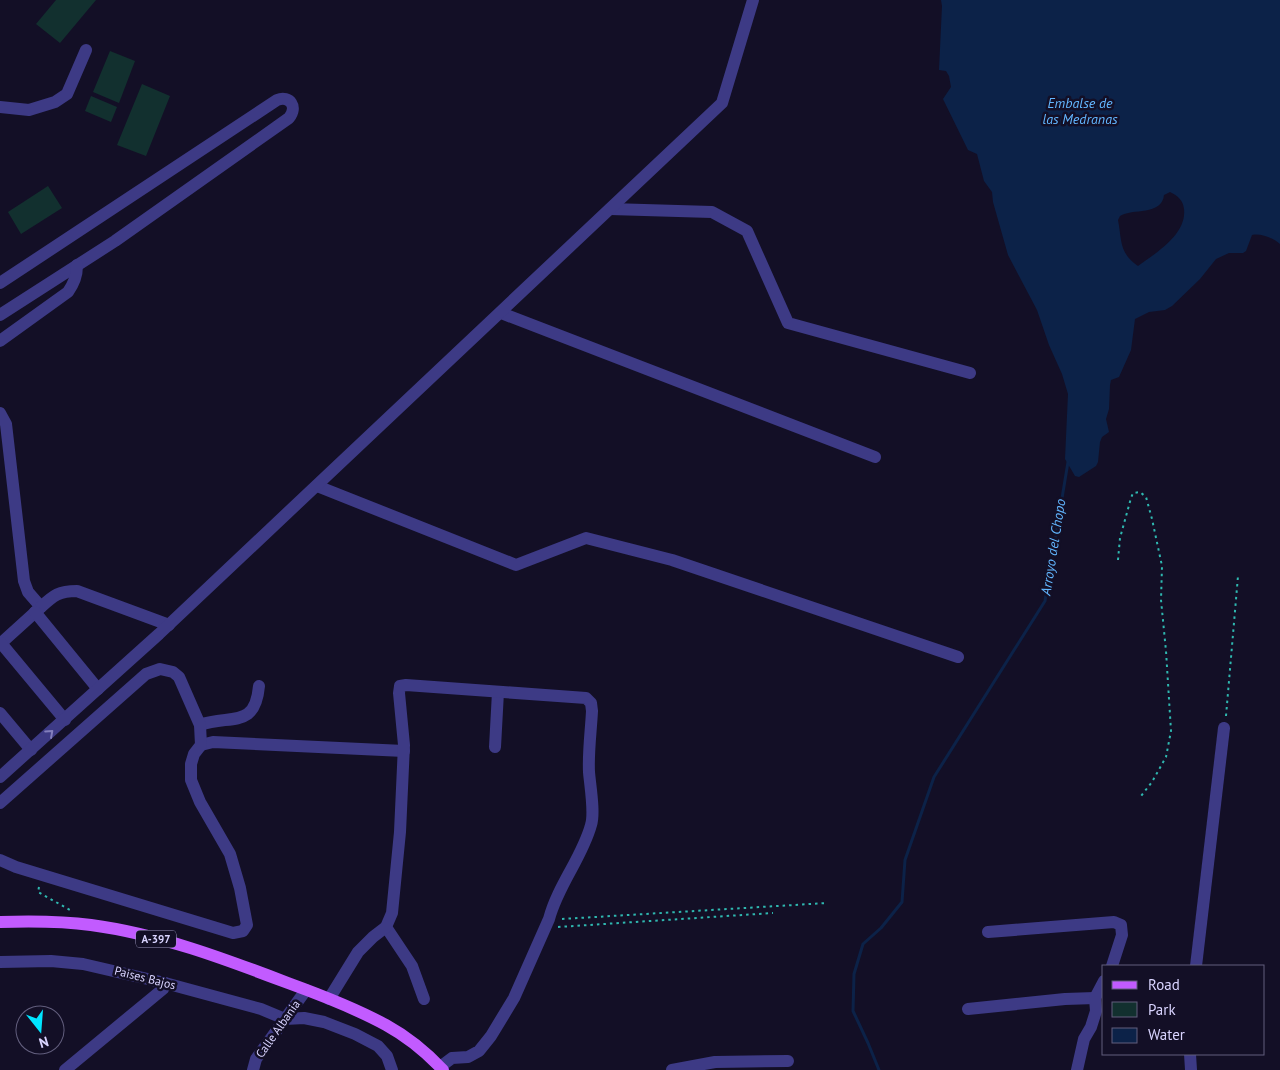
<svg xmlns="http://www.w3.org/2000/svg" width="1280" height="1070" font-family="'PT Sans',sans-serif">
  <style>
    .green { fill: #12302f }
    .water { fill: #0c2248; fill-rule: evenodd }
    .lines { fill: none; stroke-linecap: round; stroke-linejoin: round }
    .stream { stroke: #0c2248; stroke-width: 3 }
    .path { stroke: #2fb8b0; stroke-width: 2; stroke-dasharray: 2.5 4; stroke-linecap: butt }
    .minor { stroke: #3d3a85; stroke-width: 12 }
    .major { stroke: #c25bff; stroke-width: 12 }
    .oneway { stroke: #837fbc }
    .labels { text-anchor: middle; stroke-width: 5; stroke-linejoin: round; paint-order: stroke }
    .shield { fill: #130f26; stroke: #9e99be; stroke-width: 1 }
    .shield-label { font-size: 11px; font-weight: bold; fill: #d9d4ff }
    .street-label { font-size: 12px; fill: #d9d4ff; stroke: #130f26 }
    .water-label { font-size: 14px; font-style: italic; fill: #62b6ff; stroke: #130f26 }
  </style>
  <rect width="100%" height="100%" fill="#130f26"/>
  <g class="green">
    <path d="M56,0H96L60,43L36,24Z"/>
    <path d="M110,51L135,61L119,103L93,92Z"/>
    <path d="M142,84L170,96L146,156L117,145Z"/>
    <path d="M91,96L117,107L111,122L85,111Z"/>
    <path d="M48,186L62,208L21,234L8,212Z"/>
  </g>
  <path class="water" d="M941,0H1280V244C1273,238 1261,233 1252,235L1246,251L1243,253H1229L1216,259L1200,279L1172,306L1165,310L1149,312L1135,319L1131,350L1119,377L1111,380L1110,385L1109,409L1106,419L1109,432L1102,437L1100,442L1098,462L1096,466L1079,477L1075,476L1065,459L1068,394L1062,374L1049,345L1037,310L1008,255L993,202L992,192L984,181L977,154L968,150L943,99L951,87L949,76L946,71L939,70L942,6ZM1170,192C1178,196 1183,200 1184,209C1187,234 1156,253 1138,266C1119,253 1122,241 1118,220L1120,216C1132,208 1162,216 1164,195Z"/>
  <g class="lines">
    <path class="stream" d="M879,1070L868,1043L853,1011L854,974L863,944L881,928L902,902L905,860L934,777L1045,601L1068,462"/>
    <g class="path">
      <path d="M1118,560L1120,538L1131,498L1133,493L1140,492L1146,497L1152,519L1162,566L1161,600L1166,651L1171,731L1166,757L1152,782L1141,796"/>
      <path d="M1226,716L1238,576"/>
      <path d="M39,887L38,892L70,910"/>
      <path d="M562,919L827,903"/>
      <path d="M558,927L773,913"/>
    </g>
    <g class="minor">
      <path d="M0,107L29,110L55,102L67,94L86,50"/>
      <path d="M610,209L712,212L747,231L788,323L970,373"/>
      <path d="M0,283L277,100C290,95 298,107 289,118L115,241L0,315"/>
      <path d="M501,313L875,457"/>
      <path d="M0,341L68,292C74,283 77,276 77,265"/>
      <path d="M0,413L6,424L24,581L28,592L41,607L0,644"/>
      <path d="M317,486L516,565L586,538L672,560L958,657"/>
      <path d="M41,607C54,595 59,591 77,591L169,625"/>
      <path d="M35,612L98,689"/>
      <path d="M1,643L65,720"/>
      <path d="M0,713L31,750"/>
      <path d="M200,725C230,714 255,730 259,686"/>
      <path d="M201,745L213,742L404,751"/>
      <path d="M495,747L498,692"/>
      <path d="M0,777L159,634L722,103L753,0"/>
      <path d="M0,803L146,674L160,669L173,672L179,677L200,725L201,745L194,754L191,764V780L200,802L230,854L240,888L247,925L243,931L233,933L16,867L0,860"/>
      <path d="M386,927L412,966L424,999"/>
      <path d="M988,932L1114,922L1121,925L1122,935L1112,966"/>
      <path d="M0,962L51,961L83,964L165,983L261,1009L285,1019L304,1018L324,1022L355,1034L378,1046L387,1056L392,1070"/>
      <path d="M1196,966L1224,728"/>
      <path d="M329,999L358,952L373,937L386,927L392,913L400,832L404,745L399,693L400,686L406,685L586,698L591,703L592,711C591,731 588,752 589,772C590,785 595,813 591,825C582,858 558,885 549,919L514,998L491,1036L479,1051L468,1057L452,1058L440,1067"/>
      <path d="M968,1009L1065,999L1095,998"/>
      <path d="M1190,1054L1191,1070"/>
      <path d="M65,1070L163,989L165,983"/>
      <path d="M253,1070L256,1059L306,990"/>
      <path d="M672,1070L715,1062L788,1061"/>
      <path d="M1077,1070L1084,1039L1091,1027L1096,1011L1095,998L1104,981"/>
    </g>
    <path class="major" d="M0,922C31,921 61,921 91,925C159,934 225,959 288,983C321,995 355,1008 386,1025C406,1036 427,1053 443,1070"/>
  </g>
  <defs><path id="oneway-chevron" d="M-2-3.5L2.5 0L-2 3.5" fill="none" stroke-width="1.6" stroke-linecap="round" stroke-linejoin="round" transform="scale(1.25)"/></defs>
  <use class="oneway" href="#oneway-chevron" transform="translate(50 733) rotate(-42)"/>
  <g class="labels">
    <rect class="shield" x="136" y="930.5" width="40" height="17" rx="4"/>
    <g class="shield-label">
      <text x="156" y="943">A-397</text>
    </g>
    <g class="street-label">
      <text transform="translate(145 978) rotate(14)" y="4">Paises Bajos</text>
      <text transform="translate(278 1029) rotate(-55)" y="4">Calle Albania</text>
    </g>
    <g class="water-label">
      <text x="1080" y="108">Embalse de<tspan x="1080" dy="16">las Medranas</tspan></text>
      <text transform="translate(1053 547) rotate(-81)" y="5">Arroyo del Chopo</text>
    </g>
  </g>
  <rect x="1102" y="965" width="162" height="90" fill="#130f26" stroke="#625e7d"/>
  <rect x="1112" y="981" width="25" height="8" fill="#c25bff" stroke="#625e7d"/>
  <text x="1148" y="990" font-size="15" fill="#d9d4ff">Road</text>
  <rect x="1112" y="1002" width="25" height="15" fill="#12302f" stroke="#625e7d"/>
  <text x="1148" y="1015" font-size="15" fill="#d9d4ff">Park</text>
  <rect x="1112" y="1028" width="25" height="15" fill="#0c2248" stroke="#625e7d"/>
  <text x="1148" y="1040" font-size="15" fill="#d9d4ff">Water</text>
  <g transform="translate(40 1030) rotate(163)"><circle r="24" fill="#130f26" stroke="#625e7d"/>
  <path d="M0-4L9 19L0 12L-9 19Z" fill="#00e5ff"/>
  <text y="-8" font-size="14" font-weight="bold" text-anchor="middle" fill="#d9d4ff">N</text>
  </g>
</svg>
